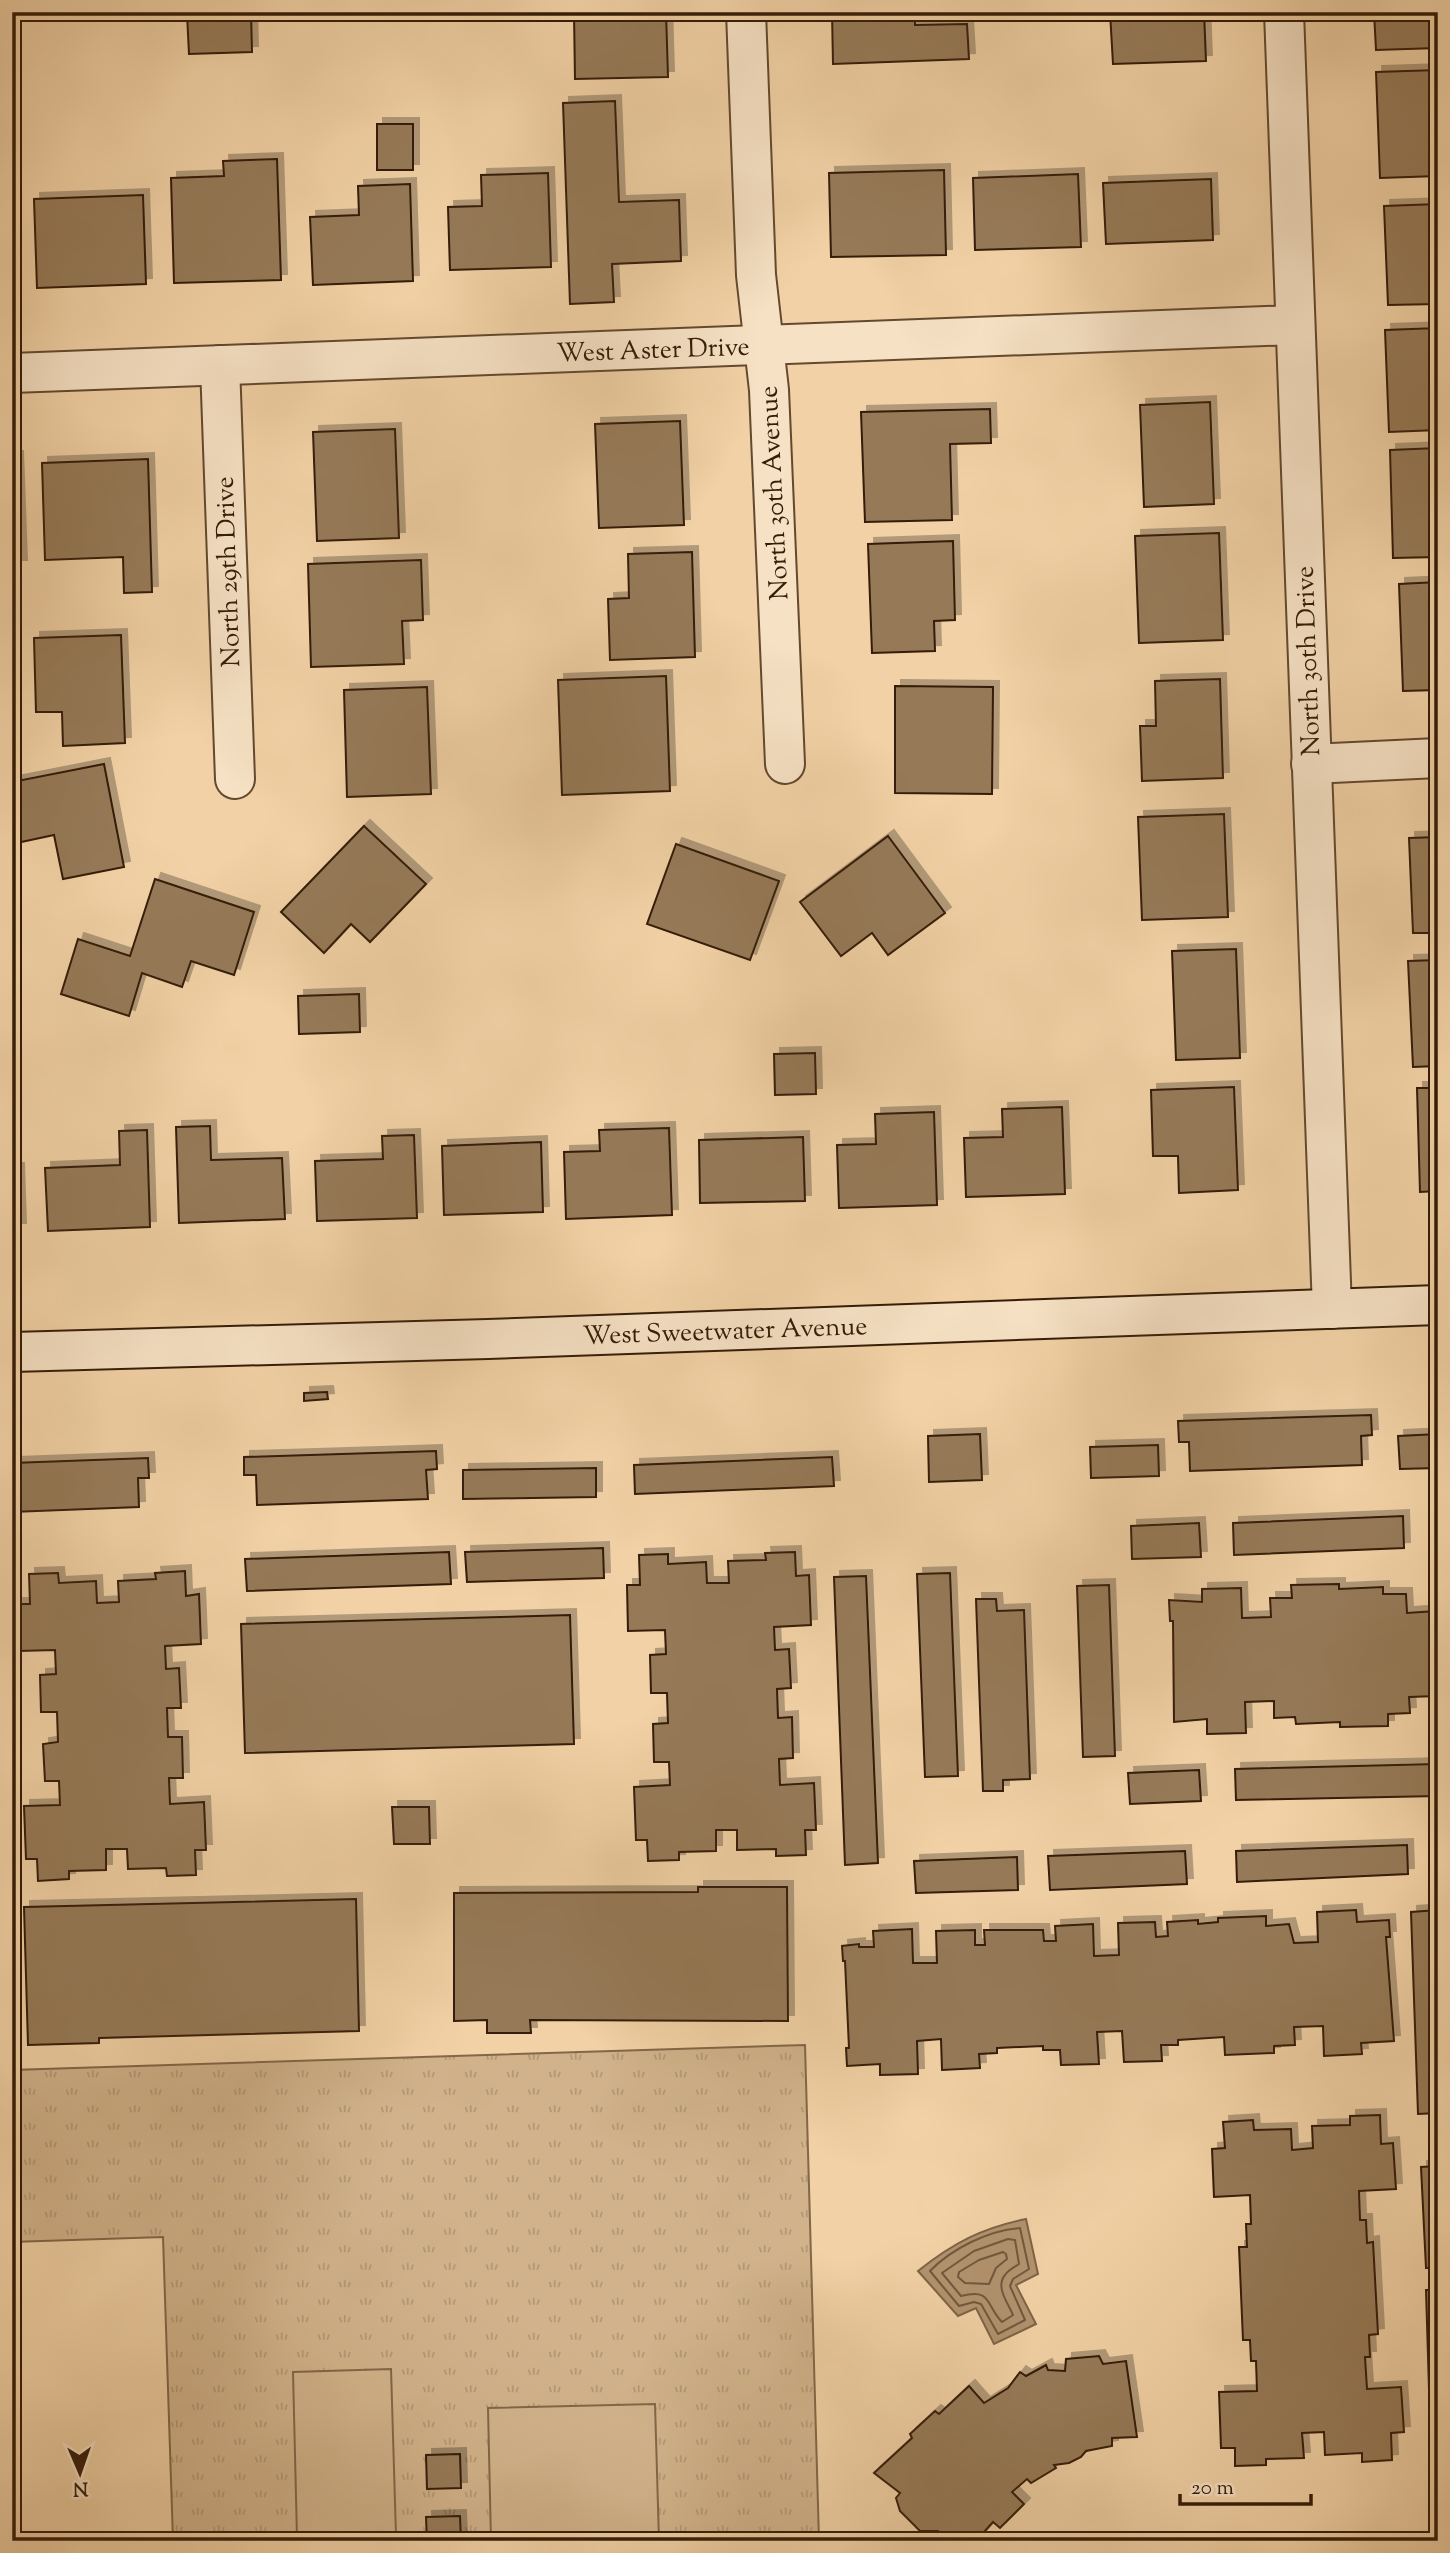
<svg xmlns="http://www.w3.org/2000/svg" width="1450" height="2553" font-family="'Sorts Mill Goudy',serif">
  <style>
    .park { fill: url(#park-tufts); stroke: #826748; stroke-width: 2 }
    .pitch { fill: #d1b28a; stroke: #826748; stroke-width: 2 }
    .water { fill: #b1936f; stroke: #7f6345; stroke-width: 2 }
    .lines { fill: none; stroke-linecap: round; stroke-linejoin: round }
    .shore { stroke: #72583b; stroke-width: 2 }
    .building { fill: #967a59; stroke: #341c07; stroke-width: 2; filter: url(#shadow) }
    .street-casing { stroke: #63492e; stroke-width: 42 }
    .secondary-casing { stroke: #341c07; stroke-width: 42 }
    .street { stroke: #f6e1c4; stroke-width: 38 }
    .secondary { stroke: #f6e1c4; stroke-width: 38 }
    .labels { text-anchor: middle; stroke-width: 6; stroke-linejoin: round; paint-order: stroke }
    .street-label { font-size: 26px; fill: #341c07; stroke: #f6e1c4 }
  </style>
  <defs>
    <pattern id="park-tufts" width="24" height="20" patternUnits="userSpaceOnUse" patternTransform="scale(1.75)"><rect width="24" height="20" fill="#d1b28a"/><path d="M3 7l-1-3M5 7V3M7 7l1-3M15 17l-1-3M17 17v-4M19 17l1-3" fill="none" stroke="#b49876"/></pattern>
    <filter id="shadow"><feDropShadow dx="6" dy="-6" stdDeviation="0" flood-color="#0004"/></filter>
  </defs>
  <rect width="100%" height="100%" fill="#f1d1a5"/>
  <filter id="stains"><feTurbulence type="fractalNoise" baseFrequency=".00286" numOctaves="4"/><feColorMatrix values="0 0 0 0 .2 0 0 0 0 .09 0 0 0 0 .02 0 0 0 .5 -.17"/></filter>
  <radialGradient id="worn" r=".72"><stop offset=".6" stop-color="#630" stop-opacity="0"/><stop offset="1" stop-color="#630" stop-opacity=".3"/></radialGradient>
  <path class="park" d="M805,2045L819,2541H173L163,2237L12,2242V2070Z"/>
  <g class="pitch">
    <path d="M391,2369L396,2536L297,2538L293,2372Z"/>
    <path d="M655,2404L659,2541H491L488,2408Z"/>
  </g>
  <path class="water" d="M1026,2219L1038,2274L1016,2285L1036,2324L994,2344L976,2308L958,2316L918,2271C953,2243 982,2228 1026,2219Z"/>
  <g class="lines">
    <g class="shore">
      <path d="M1020,2228L1029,2269L1013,2279L1010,2286L1025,2320L998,2334L981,2304L974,2302L959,2306L930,2271C951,2249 989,2230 1020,2228Z"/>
      <path d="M1008,2239L1015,2240L1019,2264C1015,2267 1008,2270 1005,2275C995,2287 1008,2303 1013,2315L1002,2322C985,2305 993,2288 961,2296L942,2273L974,2251Z"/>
      <path d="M1003,2252L1006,2254L1007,2259L996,2268L989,2284L965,2283L958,2277L959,2272L979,2260Z"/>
    </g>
  </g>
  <g class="building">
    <path d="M148,12H251L252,52L189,54L187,14L148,15Z"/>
    <path d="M574,12H666L668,77L575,79Z"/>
    <path d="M832,12H915V25L967,24L969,59L833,64Z"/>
    <path d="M1110,12H1204L1206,61L1113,64Z"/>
    <path d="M1374,12H1438V48L1376,50Z"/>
    <path d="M1438,70V176L1380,178L1376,72Z"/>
    <path d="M615,101L619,202L679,200L681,261L612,264L614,302L570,304L563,103Z"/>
    <rect x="377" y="124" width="36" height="46"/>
    <path d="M277,159L281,280L174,283L171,178L224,176L223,161Z"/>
    <path d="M944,170L946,255L831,257L829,173Z"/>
    <path d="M548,173L551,267L450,270L448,207L482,206L481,175Z"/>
    <path d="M1078,174L1081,247L975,250L973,178Z"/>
    <path d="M1211,179L1213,240L1106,244L1103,183Z"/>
    <path d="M410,184L413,281L313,285L310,217L359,215L358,186Z"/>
    <path d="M143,195L146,284L37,288L34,199Z"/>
    <path d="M1438,204V304L1388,305L1384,206Z"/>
    <path d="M1438,328V430L1389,432L1385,330Z"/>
    <path d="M1210,402L1214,504L1144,507L1140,405Z"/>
    <path d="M990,409L991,443L950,444L952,520L865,522L861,412Z"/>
    <path d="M680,421L684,525L599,528L595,424Z"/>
    <path d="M395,429L399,538L317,541L313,432Z"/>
    <path d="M1438,448V557L1393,558L1390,450Z"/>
    <path d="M12,457H17L21,566H12Z"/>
    <path d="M148,459L152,592L124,593L123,557L45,560L42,463Z"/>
    <path d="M1219,533L1223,640L1139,643L1135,536Z"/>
    <path d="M953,541L955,620L934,621L935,651L872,653L868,544Z"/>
    <path d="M692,552L695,657L610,660L608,599L629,598L628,554Z"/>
    <path d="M421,560L423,620L402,621L404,664L311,667L308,564Z"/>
    <path d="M1438,582V690L1403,691L1399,584Z"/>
    <path d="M121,635L125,743L63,746L62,712H36L34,638Z"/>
    <path d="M666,676L670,791L562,795L558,680Z"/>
    <path d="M1220,679L1223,778L1142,781L1140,726H1156L1155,681Z"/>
    <path d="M895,686L993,687L992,794L895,793Z"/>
    <path d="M427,687L431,794L347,797L344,690Z"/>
    <path d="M104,764L124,867L63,879L54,835L12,844V782Z"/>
    <path d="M1224,814L1228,917L1142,920L1138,817Z"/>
    <path d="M364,826L426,884L370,942L351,924L324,953L281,912Z"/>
    <path d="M888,836L945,913L888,955L872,933L841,956L800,902Z"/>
    <path d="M1438,837V933H1413L1409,838Z"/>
    <path d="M676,844L779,881L750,960L647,924Z"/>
    <path d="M155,879L254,912L234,975L191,961L182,987L142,973L129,1016L61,994L78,939L130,956Z"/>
    <path d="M1236,949L1240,1058L1176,1060L1172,951Z"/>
    <path d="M1438,960V1066L1413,1067L1408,961Z"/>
    <path d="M359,994L360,1032L299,1034L298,996Z"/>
    <path d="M815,1053L816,1094L775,1095L774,1054Z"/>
    <path d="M1234,1087L1238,1190L1179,1193L1178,1156H1153L1151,1090Z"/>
    <path d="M1417,1088H1438V1191L1420,1192Z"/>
    <path d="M1062,1107L1065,1194L966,1197L964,1138L1003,1137L1002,1109Z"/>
    <path d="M934,1112L937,1205L839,1208L837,1145L876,1144L875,1114Z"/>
    <path d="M210,1126L211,1160L282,1158L285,1219L179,1223L176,1127Z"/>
    <path d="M669,1128L672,1215L566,1219L564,1152L600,1151L599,1130Z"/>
    <path d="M147,1130L150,1227L48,1231L45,1168L120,1165L119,1131Z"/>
    <path d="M414,1135L417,1218L317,1221L315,1161L383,1159L382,1136Z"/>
    <path d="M803,1137L805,1201L700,1203L699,1140Z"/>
    <path d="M541,1142L543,1212L444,1215L442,1146Z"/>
    <path d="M12,1169H18L20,1229H12Z"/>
    <path d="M327,1392L328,1399L304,1401V1393Z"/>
    <path d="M1371,1415L1372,1435L1361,1436L1362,1465L1190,1471L1189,1442H1179L1178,1421Z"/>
    <path d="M980,1434L982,1480L929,1482L928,1436Z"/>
    <path d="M1438,1434V1468L1400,1469L1398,1436Z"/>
    <path d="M1158,1445L1159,1476L1091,1478L1090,1447Z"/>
    <path d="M436,1451L437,1469L426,1470L428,1499L257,1505L256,1475H244V1457Z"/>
    <path d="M832,1457L834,1486L635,1494L634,1465Z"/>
    <path d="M148,1458L149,1478H138L139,1507L12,1512V1463Z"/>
    <path d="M596,1468V1497L463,1499V1470Z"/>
    <path d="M1403,1516L1404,1548L1234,1555L1233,1523Z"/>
    <path d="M1199,1523L1201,1557L1132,1559L1131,1526Z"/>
    <path d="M603,1548L604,1578L467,1582L465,1552Z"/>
    <path d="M449,1552L451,1584L247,1591L245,1559Z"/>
    <path d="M795,1552L796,1576L809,1575L811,1625L774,1627L775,1650L789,1649L791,1688L777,1689L778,1718L792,1717L793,1758L779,1759L780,1785L814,1783L816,1830H805L806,1855L776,1856V1849L737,1850V1830H716V1851L679,1852V1860L648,1861L647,1840H636L634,1787L670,1785L669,1762H654L653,1724L668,1723L667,1693H651L650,1655L666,1654L665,1630L628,1631L627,1585H640L639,1555L668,1554V1564L706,1562L707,1583H729L728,1561L766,1560L765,1553Z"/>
    <path d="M185,1571L186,1596L199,1594L201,1644L165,1646L166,1669L179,1668L181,1708H167L168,1737H182L183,1778H169L170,1804L204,1802L206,1850H195L196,1875L167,1876L166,1868L128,1869L127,1849H106V1870L69,1871V1879L38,1881L37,1859H26L24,1806L60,1805L59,1781H45L43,1744L58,1742L57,1712H41L40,1675L56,1674L55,1650L19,1651L17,1604H30L29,1574L58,1573L59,1583L96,1581L97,1603L119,1602L118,1581L156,1579L155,1573Z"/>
    <path d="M950,1573L958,1776L925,1777L917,1574Z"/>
    <path d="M866,1576L878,1863L845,1865L834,1577Z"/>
    <path d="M1438,1582V1703L1437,1696L1409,1697L1410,1713L1388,1714V1726L1340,1727V1722L1296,1724L1295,1717L1274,1718V1701L1245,1702L1246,1733L1207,1734V1719L1174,1722L1173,1621H1170L1169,1600L1202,1602V1589L1241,1588L1242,1618L1271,1617L1270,1598H1292L1291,1585L1339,1584V1589L1383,1587V1594H1406L1407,1613L1436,1611L1435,1583Z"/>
    <path d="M1109,1585L1115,1756L1083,1757L1077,1586Z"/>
    <path d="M976,1599H996L997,1611L1024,1610L1030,1779L1003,1780V1791H983Z"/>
    <path d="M570,1615L574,1744L245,1753L241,1624Z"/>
    <path d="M1437,1764L1438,1796L1236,1800L1235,1769Z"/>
    <path d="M1199,1770L1201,1801L1130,1804L1128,1773Z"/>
    <path d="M392,1807H429L430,1844H394Z"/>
    <path d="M1407,1845L1408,1874L1237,1882L1236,1851Z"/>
    <path d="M1185,1851L1187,1884L1050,1890L1048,1856Z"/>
    <path d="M1017,1857L1018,1890L916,1893L914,1861Z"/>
    <path d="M698,1887H787L788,2021L530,2020L531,2033H487V2020L454,2021V1893L698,1892Z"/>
    <path d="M356,1899L359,2031L99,2038V2043L28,2045L24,1907Z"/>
    <path d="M1356,1910L1357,1922L1389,1920L1390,1937H1386L1394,2041L1361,2043L1362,2054L1324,2056L1323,2026L1294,2027L1295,2045L1274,2046V2053L1225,2055L1224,2037L1178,2040V2045H1161L1162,2061L1124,2062L1122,2031L1097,2032L1099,2064L1061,2065L1060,2050H1043V2046L997,2048V2053L979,2054L980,2068L942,2070L941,2039L917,2041L918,2074L880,2075V2064L847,2066L846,2048H849L845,1961H843L842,1946L859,1944V1947H874L873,1931L912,1929L913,1963H937L936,1931L975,1930V1945H985L984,1930H1043L1044,1941H1056L1055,1926L1093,1924L1094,1956L1119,1955L1118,1923L1155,1922L1156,1937L1168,1936L1167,1922L1198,1920V1924L1218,1922V1918L1266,1916V1926L1289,1924L1294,1943L1318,1942L1317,1912Z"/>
    <path d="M1438,1910V2113L1418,2114L1411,1912Z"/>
    <path d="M1380,2115L1381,2144L1393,2143L1396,2189L1359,2191L1360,2220H1366L1367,2243L1373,2242L1378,2334L1369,2335L1370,2357H1365L1367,2389L1401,2387L1404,2432L1391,2433L1392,2460L1362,2462V2453L1325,2455L1324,2432L1302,2433L1304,2458L1266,2459V2465L1235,2466V2448H1221L1219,2392L1257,2391L1256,2361H1251L1250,2340H1243L1239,2247H1247L1246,2224H1251L1250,2195L1214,2197L1212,2149L1225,2148L1223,2122L1253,2120L1254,2130L1291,2129L1292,2150L1313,2148L1312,2126L1350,2125V2116Z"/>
    <path d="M1438,2166V2268H1426L1421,2167Z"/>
    <path d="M1426,2290H1438V2488H1432Z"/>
    <path d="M1099,2356L1103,2364L1126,2361L1137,2437L1112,2438V2446L1086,2451L1081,2457L1069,2463L1054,2465L1056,2468L1031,2483L1027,2479L1012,2492L1024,2504L1000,2528L993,2522L976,2541H947L938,2531H920L900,2511L896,2498L900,2493L874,2473L912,2438L910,2434L935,2411L939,2414L969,2386L984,2403L1008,2388L1020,2372L1026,2376L1046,2365L1048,2370L1065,2371L1066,2359Z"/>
    <path d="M460,2454L461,2488L427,2489L426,2455Z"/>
    <path d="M460,2516L461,2541H427L426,2517Z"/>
  </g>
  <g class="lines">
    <defs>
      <g id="street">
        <path d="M746,12L756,275L769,390L785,764"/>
        <path d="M1284,12L1332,1309"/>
        <path d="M220,365L235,779"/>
        <path d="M12,373L1294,325"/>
        <path d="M1311,764L1438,758"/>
      </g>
      <path id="secondary" d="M12,1352L488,1339L1438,1305"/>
    </defs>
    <use href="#street" class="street-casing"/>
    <use href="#secondary" class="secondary-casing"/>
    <use href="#street" class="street"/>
    <use href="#secondary" class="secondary"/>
  </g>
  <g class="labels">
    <g class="street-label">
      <text transform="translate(653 349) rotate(-2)" y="9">West Aster Drive</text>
      <text transform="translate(773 493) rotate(-93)" y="9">North 30th Avenue</text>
      <text transform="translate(227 572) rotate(-92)" y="9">North 29th Drive</text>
      <text transform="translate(1307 661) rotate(-92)" y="9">North 30th Drive</text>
      <text transform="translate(725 1330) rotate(-2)" y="9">West Sweetwater Avenue</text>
    </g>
  </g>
  <rect width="1450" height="2553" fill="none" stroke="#f1d1a5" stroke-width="42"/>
  <rect x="14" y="14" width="1422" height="2525" fill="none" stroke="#341c07" stroke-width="3.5"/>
  <rect x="21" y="21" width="1408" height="2511" fill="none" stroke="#341c07" stroke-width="2"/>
  <g transform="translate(80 2473) rotate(178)" stroke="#f6e1c4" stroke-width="5" paint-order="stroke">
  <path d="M0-5L12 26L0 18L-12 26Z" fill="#341c07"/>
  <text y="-10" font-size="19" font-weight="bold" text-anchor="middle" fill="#341c07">N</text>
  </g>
  <path d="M1180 2494v10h131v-10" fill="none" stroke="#341c07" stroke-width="3.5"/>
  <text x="1191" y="2494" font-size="21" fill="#341c07" stroke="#f6e1c4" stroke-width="5" paint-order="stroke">20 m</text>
  <rect width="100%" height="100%" filter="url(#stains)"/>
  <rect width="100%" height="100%" fill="url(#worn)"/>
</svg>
